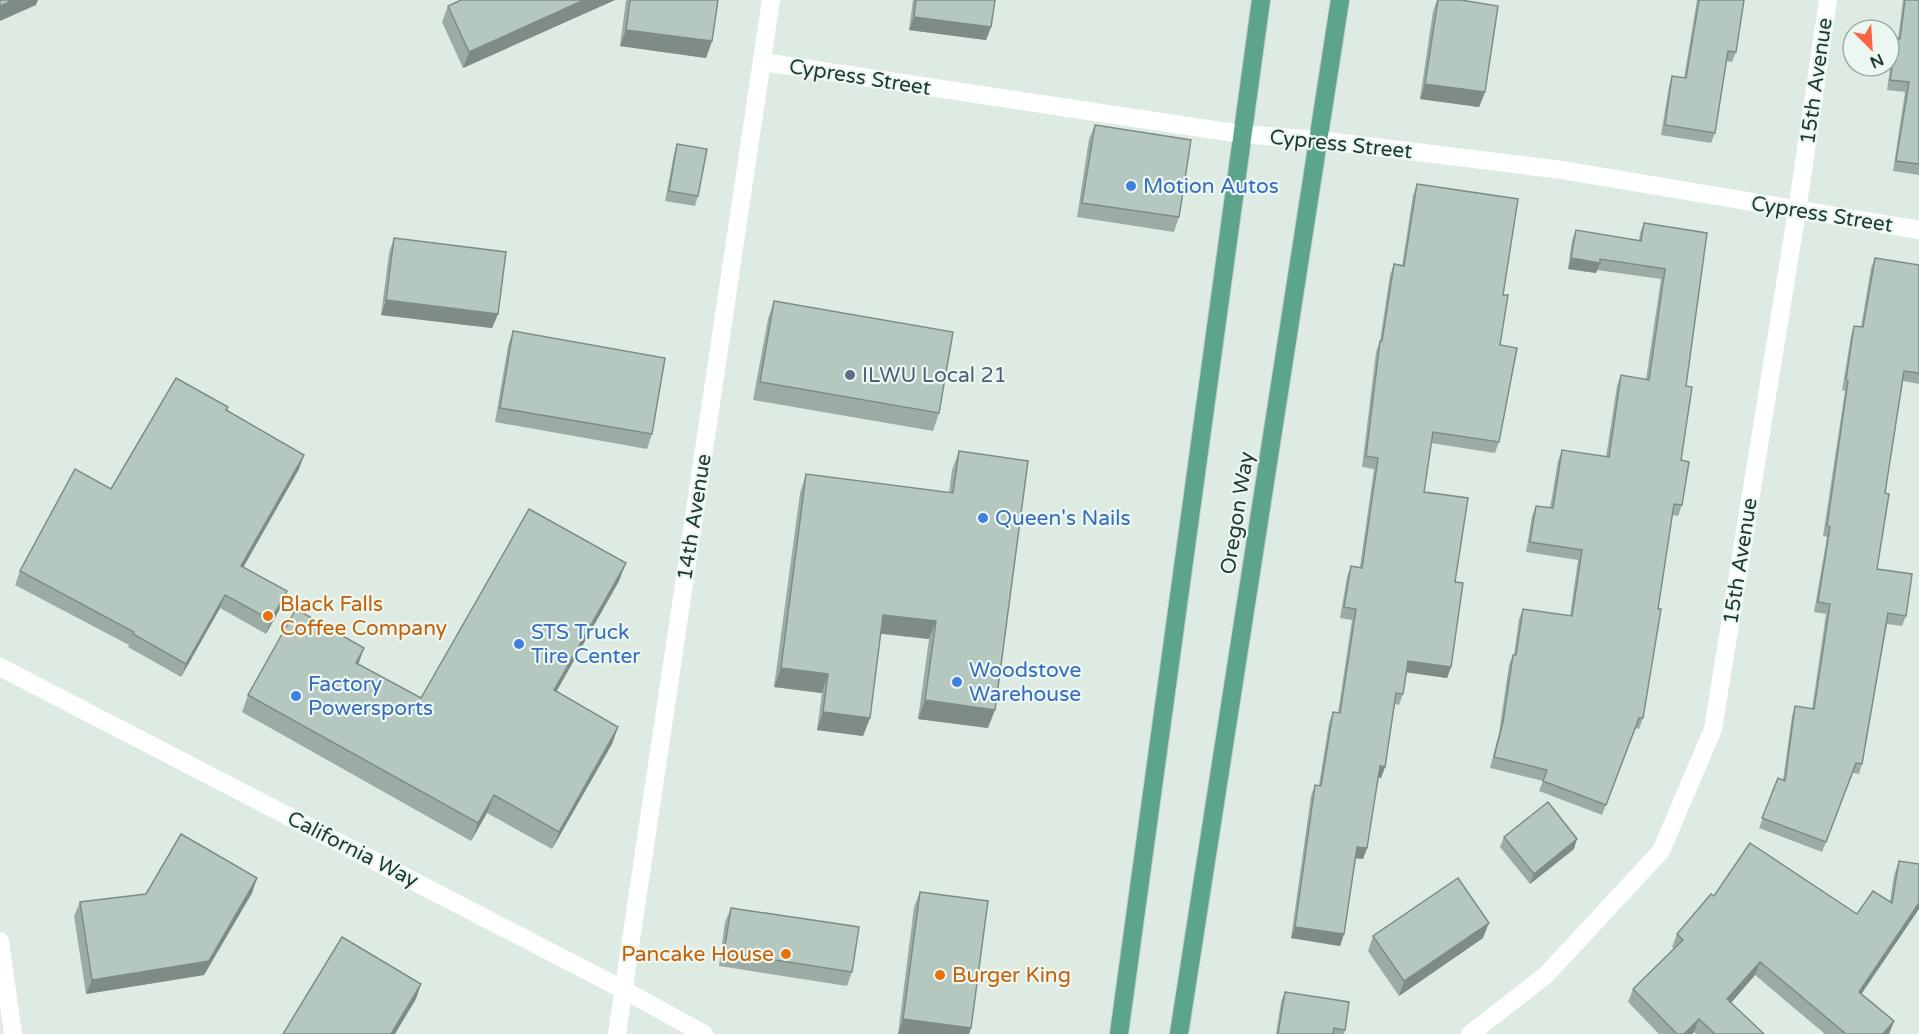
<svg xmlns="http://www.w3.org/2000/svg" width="1919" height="1034" font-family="'Varela Round',sans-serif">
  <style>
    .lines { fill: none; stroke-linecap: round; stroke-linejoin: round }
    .primary-casing { stroke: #c0c8c5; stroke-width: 20 }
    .minor { stroke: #fff; stroke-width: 18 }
    .tertiary { stroke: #fff; stroke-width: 18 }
    .primary { stroke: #5ca58c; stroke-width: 18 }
    .wall { fill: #9caca4 }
    .shaded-wall { fill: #7f8c86 }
    .building { fill: #b5c8bf; stroke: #7f8c86; stroke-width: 1.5 }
    .shop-dot { fill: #3f7fe0; stroke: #edf7f1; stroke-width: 2 }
    .service-dot { fill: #5c6f8a; stroke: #edf7f1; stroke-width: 2 }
    .food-dot { fill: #e8710a; stroke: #edf7f1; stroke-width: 2 }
    .labels { text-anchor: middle; stroke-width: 4.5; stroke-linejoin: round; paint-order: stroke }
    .street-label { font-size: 21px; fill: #1d3b30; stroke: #edf7f1 }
    .shop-label { font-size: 21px; fill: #366cbe; stroke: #edf7f1; text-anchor: start }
    .service-label { font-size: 21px; fill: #4e5e75; stroke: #edf7f1; text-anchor: start }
    .food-label { font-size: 21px; fill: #c56008; stroke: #edf7f1; text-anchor: start }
  </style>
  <rect width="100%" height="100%" fill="#ddebe3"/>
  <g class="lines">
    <defs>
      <g id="primary">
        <path d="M1119,1034L1261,0"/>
        <path d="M1179,1034L1340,0"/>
      </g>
    </defs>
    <use href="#primary" class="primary-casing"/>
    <g class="minor">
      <path d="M763,62L1241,134L1319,140L1562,170L1919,230"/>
      <path d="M1470,1034L1546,975L1661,851L1713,729L1797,211L1828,0"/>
    </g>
    <g class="tertiary">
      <path d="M0,667L622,989L704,1034"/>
      <path d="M0,941L13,1034"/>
      <path d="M617,1034L771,0"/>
    </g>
    <use href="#primary" class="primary"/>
  </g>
  <g class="wall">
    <path d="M461,0H615L463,68L442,22L448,6Z"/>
    <path d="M626,0H718L712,41L706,58L620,46Z"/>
    <path d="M913,0H995L991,27L986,40L909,30Z"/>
    <path d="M1437,0H1461L1485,92L1479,107L1420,99L1433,11Z"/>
    <path d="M1697,0H1744L1736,52L1732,62L1726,61L1715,133L1711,143L1661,135L1669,86L1672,76L1684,78Z"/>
    <path d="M1903,0H1919V175L1893,171L1905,92L1887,90L1893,48L1897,38L1898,39Z"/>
    <path d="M1095,125L1179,217L1174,232L1077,217L1089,139Z"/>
    <path d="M677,144L698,196L695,206L665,201L674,154Z"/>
    <path d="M1417,184L1503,295L1500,345L1499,442L1495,453L1431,443L1424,492L1455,582L1451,667L1447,678L1406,672L1403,694L1399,705L1395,704L1385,767L1381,778H1378L1367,848L1363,859L1356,858L1344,934L1340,946L1291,938L1311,796L1315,785H1319L1329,723L1333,712L1338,713L1352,620L1340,618L1347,577L1351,566L1360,567L1374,469L1362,467L1376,352L1380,341L1390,275L1394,264L1402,266L1413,195Z"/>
    <path d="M1644,223L1707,233L1686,386L1681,460L1682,505L1678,516L1672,515L1658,609L1643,718L1639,729L1635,728L1602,815L1539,791L1543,781L1490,768L1499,733L1509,665L1513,655H1514L1519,619L1523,609L1570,616L1578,560L1526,552L1532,516L1536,506L1550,508L1558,461L1562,450L1606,457L1617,386L1621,375L1646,379L1661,279L1597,270L1596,273L1568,269L1572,240L1576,230L1639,240L1640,233Z"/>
    <path d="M394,238L498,314L492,328L381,315L389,253Z"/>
    <path d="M1875,258L1919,265V384L1903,381L1885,493L1877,569L1906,616L1902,626L1887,624L1862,764L1859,774L1853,773L1822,852L1759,828L1778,778L1783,780L1792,716L1795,706L1812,709L1826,614L1814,612L1827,537L1823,536L1845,391L1842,390L1851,336L1854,326L1861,327L1871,268Z"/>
    <path d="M774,301L939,413L933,431L753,400L768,319Z"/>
    <path d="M513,331L652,434L647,449L495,422L508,346Z"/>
    <path d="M228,407L226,411L299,469L243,568L287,591L282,605L266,634L220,608L181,677L128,647L129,645L15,585L20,571L111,489Z"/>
    <path d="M959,451L988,728L918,719L929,639L881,634L870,718L863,736L817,730L822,693L774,687L800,493L806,474L949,493L952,470Z"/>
    <path d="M619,581L556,692L618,727L612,744L552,849L487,813L471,841L242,712L248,695L364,648L358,664L421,698Z"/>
    <path d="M1504,837L1574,849L1530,884L1500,847Z"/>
    <path d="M1899,861L1919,864L1862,994L1894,1021L1889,1034H1825L1755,975L1731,1003L1764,1034H1696L1694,1032L1692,1034H1659L1628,1002L1633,989L1674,949L1672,947L1677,934L1714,896L1857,914L1890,902L1894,875Z"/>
    <path d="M257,878L252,893L204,975L86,994L74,916L80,902L146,894Z"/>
    <path d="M920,892L971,1028L969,1034H898L914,907Z"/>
    <path d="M731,908L852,972L847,986L719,966L725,922Z"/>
    <path d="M1373,936L1483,938L1399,996L1368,951Z"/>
    <path d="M1285,992L1345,1030L1344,1034H1276L1281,1002Z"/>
  </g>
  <g class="shaded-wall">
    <path d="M13,0H38L36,5L0,21V6Z"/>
    <path d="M584,0H615L463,68L469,52Z"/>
    <path d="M914,17L991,27L986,40L909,30Z"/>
    <path d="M626,30L712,41L706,58L620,46Z"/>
    <path d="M1425,84L1485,92L1479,107L1420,99Z"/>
    <path d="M1571,258L1600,263L1596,273L1568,269Z"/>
    <path d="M386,300L498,314L492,328L381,315Z"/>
    <path d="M304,455L299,469L236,580L241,566Z"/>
    <path d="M626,563L619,581L547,708L554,690Z"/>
    <path d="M287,591L282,605L266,634L271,620Z"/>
    <path d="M225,595L220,608L181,677L186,664Z"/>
    <path d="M883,615L936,621L929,639L877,633Z"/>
    <path d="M364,648L358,665L356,663Z"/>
    <path d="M1408,661L1451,667L1447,678L1404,672Z"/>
    <path d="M781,668L828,674L822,693L774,687Z"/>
    <path d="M925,700L995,710L988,728L918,719Z"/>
    <path d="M823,712L870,718L863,736L817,730Z"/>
    <path d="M618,727L612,744L552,849L559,832Z"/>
    <path d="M1380,766L1385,767L1381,778L1376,777Z"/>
    <path d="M494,795L487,813L471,841L478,823Z"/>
    <path d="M1577,839L1574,849L1530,884L1534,874Z"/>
    <path d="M1357,847L1367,848L1363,859L1353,858Z"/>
    <path d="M257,878L252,893L204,975L86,994L92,980Z"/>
    <path d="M1919,903V909L1854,1005L1859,992Z"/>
    <path d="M1489,923L1483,938L1399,996L1404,981Z"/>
    <path d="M1295,927L1344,934L1340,946L1291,938Z"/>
    <path d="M1760,962L1755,975L1723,1012L1727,999Z"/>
    <path d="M421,984L416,999L395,1034H391Z"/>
    <path d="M903,1019L971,1028L969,1034H898Z"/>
    <path d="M1699,1019L1694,1032L1692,1034H1684Z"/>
    <path d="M1894,1021L1889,1034H1883Z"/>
  </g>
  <g class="building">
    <path d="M0,0H13L0,6Z"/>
    <path d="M461,0H584L469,52L448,6Z"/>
    <path d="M630,0H718L712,41L626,30Z"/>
    <path d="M916,0H995L991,27L914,17Z"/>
    <path d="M1438,0H1461L1498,6L1485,92L1425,84Z"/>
    <path d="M1699,0H1744L1736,52L1728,51L1715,133L1665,125L1672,76L1686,78Z"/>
    <path d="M1905,0H1919V164L1896,161L1909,82L1890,80L1897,38L1900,39Z"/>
    <path d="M1095,125L1191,140L1179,217L1082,203Z"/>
    <path d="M677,144L707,149L698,196L669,191Z"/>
    <path d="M1417,184L1518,199L1503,295H1508L1500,345L1517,348L1499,442L1433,432L1424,492L1468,498L1455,582L1463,583L1451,667L1408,661L1403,694L1396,693L1385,767L1380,766L1367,848L1357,847L1344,934L1295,927L1315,785L1321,786L1333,712L1340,713L1356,609L1344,607L1351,566L1362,568L1378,458L1366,456L1380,341H1382L1394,264L1404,266Z"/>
    <path d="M1644,223L1707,233L1686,386L1692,387L1681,460L1689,462L1682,505L1674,504L1658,609H1661L1643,718H1639L1606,805L1543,781L1547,770L1494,757L1503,722L1513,655H1516L1523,609L1572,616L1582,550L1530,542L1536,506L1553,508L1562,450L1609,457L1621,375L1649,380L1665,269L1600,259V263L1571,258L1576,230L1641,241Z"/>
    <path d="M394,238L506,252L498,314L386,300Z"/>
    <path d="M1875,258L1919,265V373L1904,371L1885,493L1889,494L1877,569L1912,574L1906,616L1888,613L1862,764L1856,763L1826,842L1762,818L1778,778L1785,781L1795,706L1814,709L1830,604L1818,602L1830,527L1827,526L1848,381L1846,380L1854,326L1863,327Z"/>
    <path d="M774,301L953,332L939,413L760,382Z"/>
    <path d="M513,331L665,358L652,434L500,408Z"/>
    <path d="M176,378L228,407L226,410L304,455L241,566L287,591L271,620L225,595L186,664L133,634L134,632L20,571L75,469L111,489Z"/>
    <path d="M959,451L1028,461L995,710L925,700L936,621L883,615L870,718L823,712L828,674L781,668L806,474L953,493Z"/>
    <path d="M529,509L626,563L554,690L618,727L559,832L494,795L478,823L248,695L296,609L364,648L356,663L421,698Z"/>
    <path d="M1548,802L1577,839L1534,874L1504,837Z"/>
    <path d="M181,834L257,878L209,961L92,980L80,902L146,894Z"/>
    <path d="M1750,843L1857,914L1873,891L1892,903L1899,861L1919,864V903L1859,992L1894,1021L1883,1034H1846L1760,962L1727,999L1764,1034H1715L1699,1019L1684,1034H1677L1633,989L1683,940L1677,934L1711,894L1714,896Z"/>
    <path d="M1458,878L1489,923L1404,981L1373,936Z"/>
    <path d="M920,892L988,901L971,1028L903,1019Z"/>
    <path d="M731,908L859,927L852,972L724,952Z"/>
    <path d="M342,937L421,984L391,1034H283Z"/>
    <path d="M1285,992L1349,1002L1345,1030L1334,1028L1333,1034H1278Z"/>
  </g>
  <g class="shop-dot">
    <circle cx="1131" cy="186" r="6"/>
    <circle cx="983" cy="518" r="6"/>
    <circle cx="519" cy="644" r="6"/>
    <circle cx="957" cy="682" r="6"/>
    <circle cx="296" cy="696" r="6"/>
  </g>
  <circle class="service-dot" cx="850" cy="375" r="6"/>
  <g class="food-dot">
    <circle cx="268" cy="616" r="6"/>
    <circle cx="786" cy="954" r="6"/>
    <circle cx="940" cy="975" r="6"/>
  </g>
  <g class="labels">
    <g class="street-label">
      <text transform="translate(860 77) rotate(9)" y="7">Cypress Street</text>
      <text transform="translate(1816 81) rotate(-82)" y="7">15th Avenue</text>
      <text transform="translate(1341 144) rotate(6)" y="7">Cypress Street</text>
      <text transform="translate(1822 214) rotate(9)" y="7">Cypress Street</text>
      <text transform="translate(1237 513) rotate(-81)" y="7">Oregon Way</text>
      <text transform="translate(694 517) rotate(-81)" y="7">14th Avenue</text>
      <text transform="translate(1740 561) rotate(-81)" y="7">15th Avenue</text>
      <text transform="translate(353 849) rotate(27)" y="7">California Way</text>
    </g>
    <g class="shop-label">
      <text x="1143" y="193">Motion Autos</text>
      <text x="995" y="525">Queen's Nails</text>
      <text x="531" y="639">STS Truck<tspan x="531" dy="24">Tire Center</tspan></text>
      <text x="969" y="677">Woodstove<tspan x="969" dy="24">Warehouse</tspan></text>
      <text x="308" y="691">Factory<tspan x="308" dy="24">Powersports</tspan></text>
    </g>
    <g class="service-label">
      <text x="862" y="382">ILWU Local 21</text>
    </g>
    <g class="food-label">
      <text x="280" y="611">Black Falls<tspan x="280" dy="24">Coffee Company</tspan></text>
      <text x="774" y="961" text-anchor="end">Pancake House</text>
      <text x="952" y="982">Burger King</text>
    </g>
  </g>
  <g transform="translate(1871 48) rotate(156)"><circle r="28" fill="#edf7f1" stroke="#9aaca4" stroke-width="1.5"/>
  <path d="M0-4.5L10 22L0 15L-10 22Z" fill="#ff6346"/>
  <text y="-9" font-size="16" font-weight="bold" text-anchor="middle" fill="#1d3b30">N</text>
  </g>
</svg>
